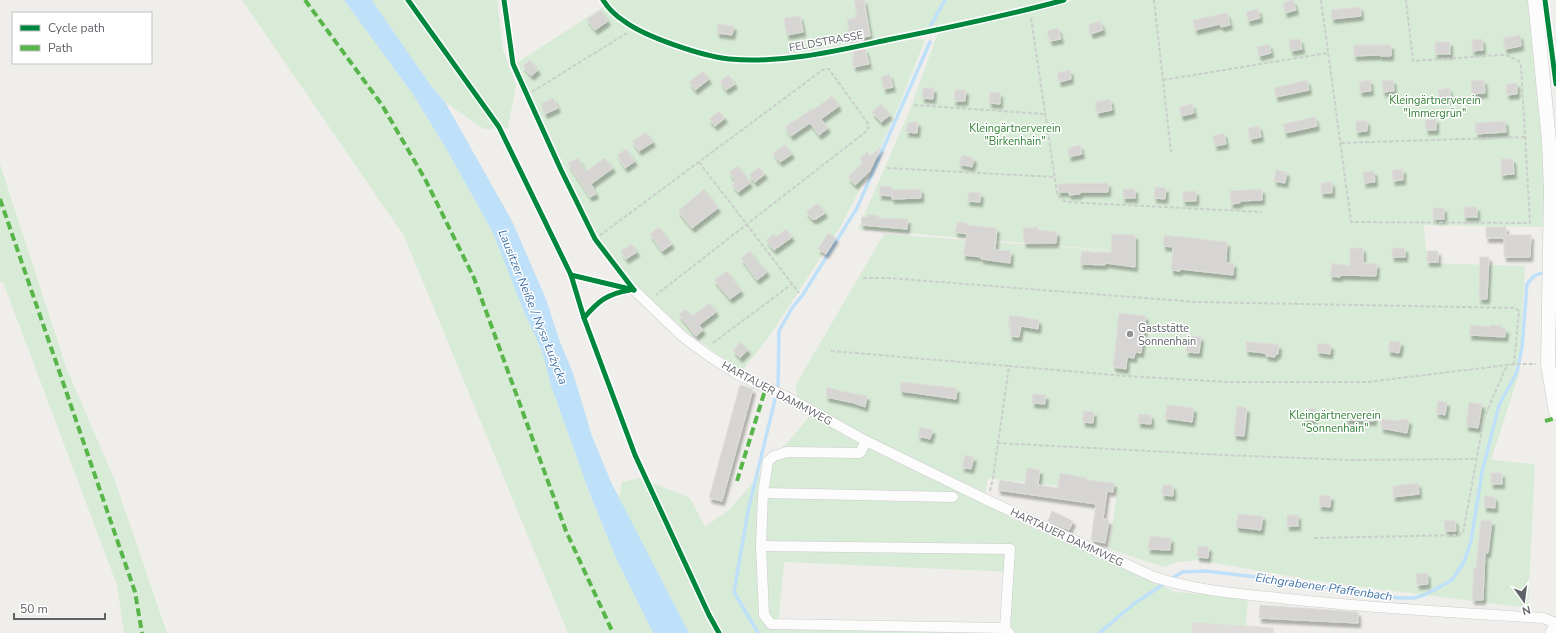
<svg xmlns="http://www.w3.org/2000/svg" width="1556" height="633" font-family="'Nunito Sans',sans-serif">
  <style>
    .industrial { fill: #dfddda }
    .green { fill: #d8ebd6 }
    .water { fill: #bfe0f9 }
    .lines { fill: none; stroke-linecap: round; stroke-linejoin: round }
    .stream { stroke: #bfe0f9; stroke-width: 3.5 }
    .building { fill: #d6d5d3; stroke: #deddd9; filter: url(#shadow) }
    .lane-casing { stroke: #cbcccc; stroke-width: 6 }
    .street-casing { stroke: #cbcccc; stroke-width: 11 }
    .secondary-casing { stroke: #cacacb; stroke-width: 15 }
    .path { stroke: #cacfcc; stroke-width: 2; stroke-dasharray: 4 2; stroke-linecap: butt }
    .lane { stroke: #fdfcfc; stroke-width: 5 }
    .street { stroke: #fdfcfc; stroke-width: 10 }
    .secondary { stroke: #fdfcfc; stroke-width: 14 }
    .quiet { stroke: #58b549; stroke-width: 4; stroke-dasharray: 8 4; stroke-linecap: butt }
    .cycleway-casing { stroke: #fff; stroke-width: 8 }
    .cycleway { stroke: #00873e; stroke-width: 5 }
    .poi-dot { fill: #919496; stroke: #fff; stroke-width: 1.5 }
    .labels { text-anchor: middle; stroke-width: 3; stroke-linejoin: round; paint-order: stroke }
    .street-label { font-size: 11px; fill: #5f6368; stroke: #fff }
    .park-label { font-size: 11px; fill: #348238; stroke: #fff }
    .poi-label { font-size: 11px; fill: #5f6368; stroke: #fff; text-anchor: start }
    .water-label { font-size: 12px; font-style: italic; fill: #4174aa; stroke: #fff }
  </style>
  <defs>
    <filter id="shadow"><feDropShadow dx="2.5" dy="4.5" stdDeviation="1" flood-color="#0004"/></filter>
  </defs>
  <rect width="100%" height="100%" fill="#efeeea"/>
  <path class="industrial" d="M1159,618L1274,628V633H1140Z"/>
  <g class="green">
    <path d="M242,0H344L412,93L447,150L493,233L522,307L542,351L551,386L590,494L615,556L653,633H568L404,236Z"/>
    <path d="M372,0H497L503,50L516,85L508,128L484,129L445,102L429,83Z"/>
    <path d="M606,0H1057L1025,9L930,30L794,55L736,57L694,49L626,22Z"/>
    <path d="M1074,0H1531L1546,140V227L1424,225L1427,263L1525,266L1519,374L1491,460L1535,464L1528,608L1323,582L1199,560L1177,562L1164,567L1109,549L1117,493L988,478L985,494L867,436L799,399L795,386L884,234L1166,255L858,229L909,112L938,33L1041,10Z"/>
    <path d="M603,7L612,17L624,24L672,46L734,61L796,58L915,39L925,40L900,103L878,153L841,226L771,334L742,371L688,333L635,285L597,238L562,172L515,64Z"/>
    <path d="M0,164L66,367L115,481L167,633H124L117,585L3,282H0Z"/>
    <path d="M810,416L1016,520L1175,592L1248,598L1246,626L1192,622V633H1015L1010,623L1013,572L784,562L778,628L1002,633H689L619,498L622,482L640,478L690,498L705,527L731,508Z"/>
  </g>
  <path class="water" d="M344,0H372L429,83L445,102L512,221L546,299L560,342L573,373L592,436L611,482L689,633H653L615,556L590,494L551,386L542,351L522,307L493,233L447,150L412,93Z"/>
  <g class="lines">
    <g class="stream">
      <path d="M931,25L945,0"/>
      <path d="M758,633L734,592L748,511L778,387L779,331L792,308L802,296L857,208L930,42"/>
      <path d="M1099,633L1135,603L1182,572L1205,571L1248,576L1399,598H1414L1424,595L1436,589L1452,580L1464,562L1471,541L1482,472L1499,405L1517,372L1522,347L1527,284L1534,276L1544,272"/>
    </g>
  </g>
  <g class="building">
    <path d="M854,0H864L870,36L862,37L863,41L851,44L847,20L855,18V16L857,15Z"/>
    <path d="M1293,0L1296,10L1285,13L1283,3Z"/>
    <path d="M1360,7L1361,16L1332,19L1331,10Z"/>
    <path d="M1258,9L1260,18L1248,21L1246,12Z"/>
    <path d="M601,10L608,21L595,30L587,19Z"/>
    <path d="M1227,13L1230,25L1221,27L1220,24L1195,30L1193,20Z"/>
    <path d="M800,16L803,32L787,35L784,18Z"/>
    <path d="M1100,21L1103,30L1091,34L1088,25Z"/>
    <path d="M718,24L734,26L732,35L717,33Z"/>
    <path d="M1058,28L1061,39L1050,41L1047,31Z"/>
    <path d="M1520,35L1521,46L1505,49L1503,38Z"/>
    <path d="M1300,39L1302,49L1291,51L1289,40Z"/>
    <path d="M1482,39L1483,50L1472,51V40Z"/>
    <rect x="1435" y="42" width="15" height="12"/>
    <path d="M1269,44L1271,53L1259,56L1257,47Z"/>
    <path d="M1354,45H1391V56H1380V55L1354,56Z"/>
    <path d="M865,49L869,64L854,67L852,57H854L853,51Z"/>
    <path d="M530,60L538,70L531,76L523,66Z"/>
    <path d="M1070,70L1071,79L1059,82L1057,73Z"/>
    <path d="M703,71L709,79L695,90L689,82Z"/>
    <path d="M889,74L893,87L884,89L881,77Z"/>
    <path d="M729,75L735,84L726,90L720,81Z"/>
    <path d="M1307,80L1309,90L1276,97L1274,88Z"/>
    <path d="M1370,80L1371,91L1360,92L1359,82Z"/>
    <path d="M1393,80L1394,91L1383,92L1382,81Z"/>
    <path d="M1484,80L1485,93L1472,94L1471,81Z"/>
    <path d="M1517,83V94L1507,95L1506,84Z"/>
    <path d="M923,88H934L933,99L922,98Z"/>
    <path d="M1449,88L1451,98L1440,100L1438,90Z"/>
    <path d="M955,90H966L965,101H954Z"/>
    <path d="M990,92L1000,93V104L989,103Z"/>
    <path d="M832,96L839,106L821,119L828,128L819,135L810,123L791,136L785,127L812,109L813,110Z"/>
    <path d="M553,98L558,108L545,114L541,104Z"/>
    <path d="M1110,99L1112,110L1097,113L1095,102Z"/>
    <path d="M881,104L890,115L881,122L872,112Z"/>
    <path d="M1192,104L1194,113L1181,116L1179,107Z"/>
    <path d="M719,111L725,118L715,126L709,119Z"/>
    <path d="M1315,117L1317,126L1285,133L1283,124Z"/>
    <path d="M1436,119V130H1426L1425,120Z"/>
    <path d="M1356,121H1367V131L1356,132Z"/>
    <path d="M1505,121L1506,132L1476,134L1475,123Z"/>
    <path d="M908,122H918L917,133L906,132Z"/>
    <path d="M1259,126L1261,137L1250,139L1248,128Z"/>
    <path d="M646,132L653,142L639,151L632,141Z"/>
    <path d="M1224,133L1226,144L1215,146L1213,136Z"/>
    <path d="M785,145L792,154L780,162L773,153Z"/>
    <path d="M1080,145L1082,154L1069,157L1068,148Z"/>
    <path d="M881,147L869,172L855,185L848,177L863,163L860,158L867,152L870,156Z"/>
    <path d="M626,149L635,161L625,168L617,155Z"/>
    <path d="M962,155L974,158L972,167L959,164Z"/>
    <path d="M578,158L585,172L605,158L613,168L591,184L596,194L590,197L568,163Z"/>
    <path d="M1501,159H1513L1514,174L1501,175Z"/>
    <path d="M738,166L750,183L738,192L732,184L736,182L729,172Z"/>
    <path d="M759,167L765,174L755,182L749,175Z"/>
    <path d="M1403,169V180L1393,181L1392,170Z"/>
    <path d="M1276,170L1287,172L1285,183L1274,181Z"/>
    <path d="M1374,171L1375,182L1364,183L1363,172Z"/>
    <path d="M1332,182V193H1321V183Z"/>
    <path d="M1108,183V192H1080V194L1069,195V192H1058V184Z"/>
    <path d="M880,186L893,187L892,190L921,189V198L892,199V193V196L879,195Z"/>
    <path d="M1155,187L1166,188L1165,199L1154,198Z"/>
    <path d="M704,189L718,208L692,228L678,211Z"/>
    <rect x="1123" y="189" width="12" height="9"/>
    <path d="M1262,189V200L1240,201V203L1231,204L1230,191Z"/>
    <path d="M1196,191V201H1183V192Z"/>
    <path d="M969,192L981,193L980,202L967,201Z"/>
    <path d="M818,203L825,213L816,219H812L806,212Z"/>
    <rect x="1464" y="207" width="13" height="10"/>
    <rect x="1433" y="208" width="11" height="11"/>
    <path d="M868,214L879,216V218L908,219L907,229L861,225L862,217H868Z"/>
    <path d="M957,222L967,223V225L997,228L995,250L1011,251L1010,263L981,259V257L963,255L967,234L955,232Z"/>
    <path d="M659,227L672,244L662,251L650,234Z"/>
    <path d="M1038,227V230L1057,232L1056,243H1024L1023,228Z"/>
    <path d="M1486,227H1506V235H1531L1530,257H1504V238H1486Z"/>
    <path d="M786,229L792,237L774,250L766,240L774,234L776,237Z"/>
    <path d="M828,233L836,238L826,254L818,249Z"/>
    <path d="M1112,234L1135,235V267L1105,263V265L1080,264L1082,251L1097,253V252L1111,253Z"/>
    <path d="M1164,235L1227,242L1226,263H1234L1233,275L1180,269V271L1171,270L1173,247L1163,246Z"/>
    <path d="M632,244L637,252L626,259L621,251Z"/>
    <path d="M1350,248H1363V263L1377,264L1376,276L1340,275V277L1330,276L1332,263L1350,266Z"/>
    <rect x="1392" y="248" width="13" height="9"/>
    <path d="M750,251L760,266L762,265L767,272L757,280L741,258Z"/>
    <rect x="1427" y="251" width="11" height="11"/>
    <path d="M1480,257H1489L1487,299H1479Z"/>
    <path d="M727,271L741,291L730,299L714,280Z"/>
    <path d="M710,303L716,312L699,325L703,330L696,336L679,315L685,309L692,316Z"/>
    <path d="M1119,313L1146,316L1141,353L1135,352L1134,358L1127,357L1126,369L1113,367Z"/>
    <path d="M1010,315L1039,320L1038,329L1021,326L1019,337L1010,336L1011,325L1008,324Z"/>
    <path d="M1471,325L1490,327L1491,325L1502,326L1501,328L1506,329L1505,337L1469,335Z"/>
    <path d="M1187,335L1201,337L1199,353L1186,352Z"/>
    <path d="M1390,341L1401,342L1399,353L1388,351Z"/>
    <path d="M741,342L748,350L740,358L733,350Z"/>
    <path d="M1246,342L1276,344L1279,345L1278,354H1275V357L1266,356V353L1246,351Z"/>
    <path d="M1318,343L1331,345L1330,354L1317,352Z"/>
    <path d="M901,382L957,388L956,399L900,391Z"/>
    <path d="M740,385L753,389L722,501L709,498Z"/>
    <path d="M827,387L840,391L867,396L865,407L854,403L826,397Z"/>
    <path d="M1033,394L1046,395L1045,404L1032,403Z"/>
    <path d="M1438,401L1447,402L1445,415L1436,413Z"/>
    <path d="M1469,402L1482,404L1478,428L1466,426Z"/>
    <path d="M1167,405L1194,408L1192,422L1165,418Z"/>
    <path d="M1237,406L1247,408L1244,436L1234,435Z"/>
    <path d="M1305,408L1316,409L1314,420L1304,419Z"/>
    <path d="M1083,411L1094,412L1093,423L1083,422Z"/>
    <path d="M1346,412H1374V421L1346,420Z"/>
    <path d="M1139,414L1151,415V424L1138,423Z"/>
    <path d="M1382,419L1399,421L1400,419L1409,420L1407,433L1381,428Z"/>
    <path d="M920,427L933,430L930,439L918,436Z"/>
    <path d="M965,455L974,457L971,469L962,467Z"/>
    <path d="M1027,468L1040,470L1038,485L1058,488L1060,473L1087,478L1086,480L1114,483L1113,492L1107,491L1103,519L1109,520L1105,543L1091,540L1096,504L998,490L1000,480L1025,484Z"/>
    <rect x="1491" y="473" width="11" height="11"/>
    <path d="M1418,483L1419,494L1393,497V486Z"/>
    <path d="M1163,485H1173V496L1162,495Z"/>
    <path d="M1320,495L1331,496L1330,507L1319,506Z"/>
    <path d="M1485,496L1495,497V508L1484,507Z"/>
    <path d="M1052,511L1073,521L1069,530L1048,521Z"/>
    <path d="M1238,514L1263,516L1261,530L1236,527Z"/>
    <rect x="1287" y="515" width="11" height="11"/>
    <path d="M1455,520L1456,531H1445L1444,521Z"/>
    <path d="M1481,520L1492,521L1488,553H1485L1483,600H1472L1474,568H1476Z"/>
    <path d="M1150,536L1171,538L1170,550L1148,549Z"/>
    <path d="M1198,546L1209,547L1208,558L1197,557Z"/>
    <path d="M1427,573L1428,584L1417,585L1416,574Z"/>
    <path d="M1260,605L1358,612V623L1259,618Z"/>
  </g>
  <g class="lines">
    <defs>
      <path id="lane" d="M603,0C608,8 616,16 624,21C645,37 702,56 729,59C782,64 836,51 887,40C947,28 1006,16 1064,0"/>
      <g id="street">
        <path d="M634,290L682,336L709,356L739,375L789,398L866,441L987,500L1154,577C1197,591 1243,594 1288,599C1373,608 1458,613 1543,618L1556,623"/>
        <path d="M866,441L860,453L787,452L774,456L768,461L763,493L761,546L764,615L771,624L1005,628L1009,633"/>
        <path d="M763,493L953,497"/>
        <path d="M761,546L1010,549L1005,628"/>
        <path d="M1550,633L1556,624"/>
      </g>
      <path id="secondary" d="M1535,0L1549,141L1551,190L1548,364L1556,412"/>
    </defs>
    <use href="#lane" class="lane-casing"/>
    <use href="#street" class="street-casing"/>
    <use href="#secondary" class="secondary-casing"/>
    <g class="path">
      <path d="M1154,0L1171,152"/>
      <path d="M1321,0L1351,222L1530,223L1521,66L1519,61L1506,55H1500L1413,61L1406,0"/>
      <path d="M1031,18L1057,193L1059,197L1066,202L1262,212"/>
      <path d="M1163,80L1328,53"/>
      <path d="M527,95L627,33"/>
      <path d="M914,105L1045,114"/>
      <path d="M1341,143L1525,137"/>
      <path d="M699,162L799,293"/>
      <path d="M887,168L1055,177"/>
      <path d="M595,239L824,69H829L869,125L868,130L656,295"/>
      <path d="M863,278H889L1196,302L1515,308L1519,311L1514,364"/>
      <path d="M713,343L792,284"/>
      <path d="M831,351L1009,366"/>
      <path d="M997,443L1225,455L1352,460L1475,459"/>
      <path d="M990,491L993,478L1009,366L1126,376L1228,382H1367L1516,364H1536"/>
      <path d="M1314,538L1458,535L1463,533L1484,418L1507,365"/>
    </g>
    <use href="#lane" class="lane"/>
    <use href="#street" class="street"/>
    <use href="#secondary" class="secondary"/>
    <g class="quiet">
      <path d="M305,0L382,105L425,179L474,278L566,531L613,633"/>
      <path d="M0,199L135,592L142,633"/>
      <path d="M1545,421L1556,418"/>
      <path d="M737,481L766,387"/>
    </g>
    <defs>
      <g id="cycleway">
        <path d="M408,0L499,127L571,275L584,318L635,455L709,615L719,633"/>
        <path d="M504,0L513,64L561,170L595,239L634,290"/>
        <path d="M603,0C608,8 616,16 624,21C645,37 702,56 729,59C782,64 836,51 887,40C947,28 1006,16 1064,0"/>
        <path d="M1545,0L1556,84"/>
        <path d="M571,275L634,290"/>
        <path d="M584,318C598,301 607,294 630,290"/>
      </g>
    </defs>
    <use href="#cycleway" class="cycleway-casing"/>
    <use href="#cycleway" class="cycleway"/>
  </g>
  <circle class="poi-dot" cx="1130" cy="334" r="4"/>
  <g class="labels">
    <g class="street-label">
      <text transform="translate(826 41) rotate(-10)" y="4">FELDSTRASSE</text>
      <text transform="translate(777 393) rotate(28)" y="4">HARTAUER DAMMWEG</text>
      <text transform="translate(1067 537) rotate(25)" y="4">HARTAUER DAMMWEG</text>
    </g>
    <g class="park-label">
      <text x="1435" y="104">Kleingärtnerverein<tspan x="1435" dy="13">"Immergrün"</tspan></text>
      <text x="1015" y="132">Kleingärtnerverein<tspan x="1015" dy="13">"Birkenhain"</tspan></text>
      <text x="1335" y="419">Kleingärtnerverein<tspan x="1335" dy="13">"Sonnenhain"</tspan></text>
    </g>
    <g class="poi-label">
      <text x="1138" y="332">Gaststätte<tspan x="1138" dy="13">Sonnenhain</tspan></text>
    </g>
    <g class="water-label">
      <text transform="translate(533 307) rotate(68)" y="4">Lausitzer Neiße / Nysa Łużycka</text>
      <text transform="translate(1324 587) rotate(8)" y="4">Eichgrabener Pfaffenbach</text>
    </g>
  </g>
  <rect x="12" y="12" width="140" height="52" fill="#ffffff" stroke="#bfc1c3"/>
  <rect x="20" y="25" width="20" height="6" fill="#00873e" stroke="#bfc1c3"/>
  <text x="48" y="32" font-size="12" fill="#5f6368">Cycle path</text>
  <rect x="20" y="45" width="20" height="6" fill="#58b549" stroke="#bfc1c3"/>
  <text x="48" y="52" font-size="12" fill="#5f6368">Path</text>
  <g transform="translate(1524 601) rotate(166)" stroke="#ffffff" stroke-width="3" paint-order="stroke">
  <path d="M0-3L7 15L0 10L-7 15Z" fill="#5f6368"/>
  <text y="-6" font-size="11" font-weight="bold" text-anchor="middle" fill="#5f6368">N</text>
  </g>
  <path d="M14 613v6h91v-6" fill="none" stroke="#5f6368" stroke-width="2"/>
  <text x="20" y="613" font-size="12" fill="#5f6368" stroke="#ffffff" stroke-width="3" paint-order="stroke">50 m</text>
</svg>
